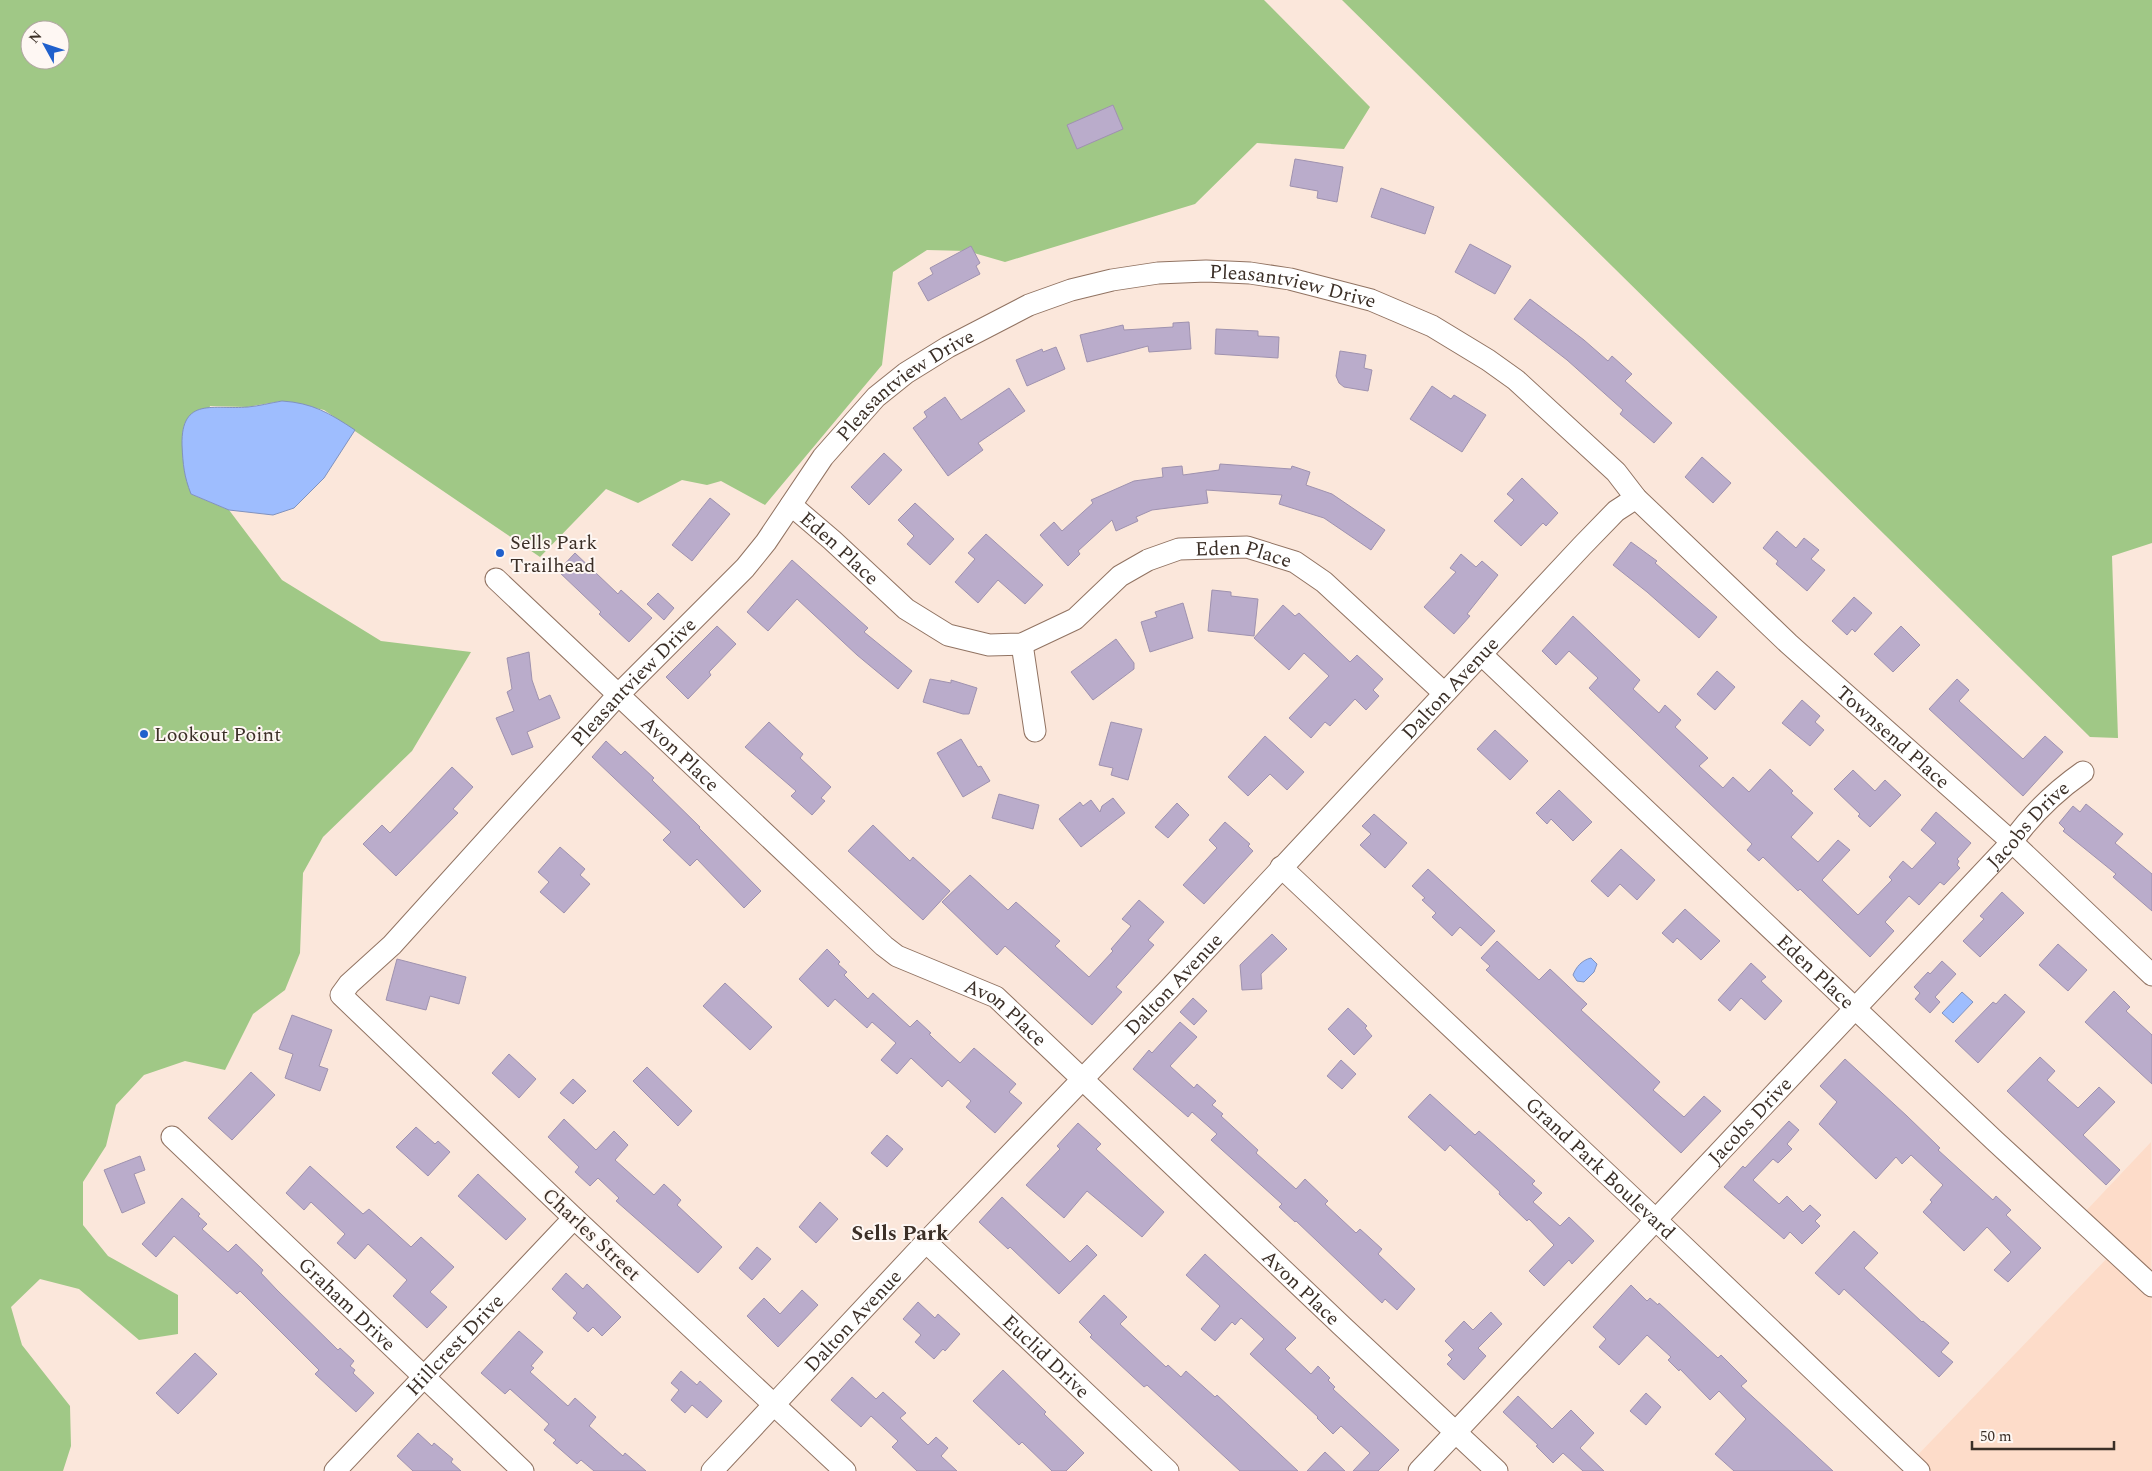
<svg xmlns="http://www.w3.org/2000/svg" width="2152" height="1471" font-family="Spectral,serif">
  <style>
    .built { fill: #fddcc9 }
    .forest { fill: #a0c886; fill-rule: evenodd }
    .water { fill: #9ebdfe; stroke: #8092be }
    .building { fill: #baaccb; stroke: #9f92af }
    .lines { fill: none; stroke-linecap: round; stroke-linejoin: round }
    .minor-casing { stroke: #917362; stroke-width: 23 }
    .minor { stroke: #fff; stroke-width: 21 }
    .poi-dot { fill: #2060cc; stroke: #fef7f3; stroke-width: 2 }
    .labels { text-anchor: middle; stroke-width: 4; stroke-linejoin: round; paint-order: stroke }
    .street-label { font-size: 20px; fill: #3b2f27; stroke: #fef7f3 }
    .poi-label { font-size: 20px; fill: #3b2f27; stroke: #fef7f3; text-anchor: start }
    .neighbourhood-label { font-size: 21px; font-weight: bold; fill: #3b2f27; stroke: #fef7f3 }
  </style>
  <rect width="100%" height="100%" fill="#fbe7db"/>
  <path class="built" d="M2151,1142L2152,1471H1919L1910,1463L2114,1251L2084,1213Z"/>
  <g class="forest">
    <path d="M0,0H1264L1370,107L1344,149L1257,143L1195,204L1005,262L967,251L927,250L893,272L882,365L765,505L721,481L707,485L682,480L638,503L606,489L540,557L324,410L282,401L247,407L210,406L191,494L229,510L282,580L381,641L471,652L412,751L323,837L303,873L300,953L285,990L253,1014L225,1070L185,1061L144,1075L116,1105L106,1146L83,1182V1225L108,1256L178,1295V1334L139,1340L79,1289L40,1279L11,1307L22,1345L70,1406L71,1446L63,1471H0ZM30,30H60V60H30Z"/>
    <path d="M1342,0H2152V543L2112,556L2118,738L2090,737Z"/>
  </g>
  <g class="water">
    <path d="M282,401C313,403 329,413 355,430L324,478L294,508L273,515L229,510L191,494C184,476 183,465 182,445C181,396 214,410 248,407C259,406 270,403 282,401Z"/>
    <path d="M1591,958L1597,964L1594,972L1584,982L1577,981L1573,975C1576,967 1582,960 1591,958Z"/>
    <path d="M1962,992L1973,1002L1953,1023L1942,1013Z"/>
  </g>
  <g class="building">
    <path d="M1113,105L1123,129L1077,149L1067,125Z"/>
    <path d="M1295,159L1343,167L1337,202L1317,198L1318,191L1290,186Z"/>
    <path d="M1381,188L1434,207L1425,234L1371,217Z"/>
    <path d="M1470,244L1511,266L1495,294L1455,272Z"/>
    <path d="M971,246L980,263L976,266L980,274L928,301L918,283L933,274L930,268Z"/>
    <path d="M1530,299L1584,340L1608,361L1612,356L1632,374L1625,381L1672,423L1654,443L1620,414L1623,410L1567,360L1514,319Z"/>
    <path d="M1189,322L1191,349L1149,352L1148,346L1087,362L1080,335L1123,325L1124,330L1173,327V323Z"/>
    <path d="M1216,329L1258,331V336L1279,337L1278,358L1215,354Z"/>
    <path d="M1056,347L1065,369L1027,386L1016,360L1042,349L1043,352Z"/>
    <path d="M1340,351L1366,355L1364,368L1372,370L1368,391L1344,387L1339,383L1336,376Z"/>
    <path d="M1432,386L1451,399L1454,395L1486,415L1462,452L1410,419Z"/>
    <path d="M1009,388L1025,411L978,443L983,450L948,476L913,428L927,417L924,412L945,397L961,420Z"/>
    <path d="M884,453L902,470L869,505L851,487Z"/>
    <path d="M1702,457L1731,483L1713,503L1685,477Z"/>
    <path d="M1220,464L1291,469L1292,466L1310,472L1306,485L1332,494L1385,530L1371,550L1324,518L1279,504L1282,495L1206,490L1208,503L1152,510L1136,517L1138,521L1116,531L1112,520L1078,551L1080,554L1068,566L1040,535L1054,522L1062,531L1093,503L1091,500L1134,481L1163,477L1162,468L1182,466L1183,475L1219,470Z"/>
    <path d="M1522,478L1558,513L1546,526L1543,523L1521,546L1494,521L1514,500L1507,494Z"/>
    <path d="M710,498L730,514L692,561L672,545Z"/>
    <path d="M915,503L954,539L930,565L907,544L914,536L898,520Z"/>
    <path d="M1777,531L1796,548L1804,538L1819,550L1811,559L1825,570L1807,591L1776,564L1778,561L1763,548Z"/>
    <path d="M986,534L1043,585L1025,604L998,580L978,603L955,582L975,559L968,553Z"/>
    <path d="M1631,542L1657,561L1655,563L1717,617L1699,638L1647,592L1613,565Z"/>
    <path d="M575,553L618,594L621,590L652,618L629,642L599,614L601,612L558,571Z"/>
    <path d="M1461,554L1476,567L1482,561L1498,575L1467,614L1470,616L1454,634L1424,607L1456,572L1450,568Z"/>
    <path d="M792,560L868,628L864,632L912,671L898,689L857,655L797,599L768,631L747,612Z"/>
    <path d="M1212,590L1231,592V596L1258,599L1254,636L1208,631Z"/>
    <path d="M658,593L674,608L664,620L647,604Z"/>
    <path d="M1854,597L1872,613L1855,632L1852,629L1847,635L1832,621Z"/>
    <path d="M1183,603L1193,638L1150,652L1141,622L1157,617L1155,612Z"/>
    <path d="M1283,605L1295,616L1299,613L1350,662L1357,655L1383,679L1373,690L1379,696L1366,710L1355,699L1330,726L1325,722L1311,738L1289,718L1329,676L1304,653L1289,670L1254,638Z"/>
    <path d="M1573,616L1640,680L1633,689L1659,713L1665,705L1681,720L1675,727L1708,758L1699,766L1723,788L1733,777L1749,792L1770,769L1793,791L1791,793L1813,813L1791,837L1818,862L1838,840L1850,850L1822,880L1858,915L1892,880L1889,877L1903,861L1912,869L1936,843L1921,830L1936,812L1971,843L1957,859L1959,861L1957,865L1960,868L1944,885L1940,882L1919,905L1909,896L1885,922L1894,931L1870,957L1800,889L1798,891L1763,857L1759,861L1747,850L1752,844L1589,688L1598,678L1569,651L1556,665L1542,651Z"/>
    <path d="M717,626L736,644L709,672L711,675L688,699L666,677Z"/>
    <path d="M1901,626L1920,645L1893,672L1874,654Z"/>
    <path d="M1116,639L1134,663V669L1093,700L1071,672Z"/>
    <path d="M529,652L532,680L539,700L550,695L560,718L527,732L533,747L512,755L496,718L514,711L507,692L512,689L507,658Z"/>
    <path d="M1717,671L1735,687L1715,710L1697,694Z"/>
    <path d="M930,679L951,683V680L977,688L969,714H963L923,702Z"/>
    <path d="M1957,679L1969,690L1959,701L2023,759L2045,736L2063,752L2023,796L1929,709Z"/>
    <path d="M1802,700L1820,716L1815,722L1824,730L1810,746L1782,723Z"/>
    <path d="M769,722L803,754L800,758L831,787L821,798L825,801L812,815L791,796L796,791L745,747Z"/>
    <path d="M1111,722L1142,729L1128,780L1111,775L1113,768L1099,765Z"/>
    <path d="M1495,730L1528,761L1510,780L1477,749Z"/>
    <path d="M1265,736L1304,772L1287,790L1270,774L1248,796L1228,777Z"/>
    <path d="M961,739L978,767L981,766L990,781L963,797L937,753Z"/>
    <path d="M606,741L621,755L625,751L654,778L652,780L700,827L699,828L761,891L744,908L697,859L690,866L663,840L671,832L592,757Z"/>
    <path d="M452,767L473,787L453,809L458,813L396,876L363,844L382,825L390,833Z"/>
    <path d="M1853,770L1875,791L1885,780L1901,795L1870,827L1858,816L1860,814L1834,789Z"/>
    <path d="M1559,790L1592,822L1573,841L1551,819L1547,824L1536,813Z"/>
    <path d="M999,794L1039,805L1033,829L992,818Z"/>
    <path d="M1113,798L1125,813L1081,847L1059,819L1080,802L1083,806L1091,800L1100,812L1102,806Z"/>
    <path d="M1177,803L1189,815L1168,838L1155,827Z"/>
    <path d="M2086,804L2123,834L2115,843L2152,874V911L2113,877L2116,874L2063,831L2065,829L2059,823L2073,806L2080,812Z"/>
    <path d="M1374,814L1407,843L1385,868L1360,845L1371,834L1362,826Z"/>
    <path d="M1225,822L1250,844L1248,846L1253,851L1204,904L1183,885L1217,848L1209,840Z"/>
    <path d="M873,825L910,861L913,857L950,891L923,920L848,851Z"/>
    <path d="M560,847L585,869L580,875L590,884L564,913L540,892L549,882L538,872Z"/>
    <path d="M1621,849L1655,880L1637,900L1620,884L1608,897L1591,881Z"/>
    <path d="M1428,869L1495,931L1481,946L1460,927L1452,936L1432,917L1436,913L1422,900L1425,898L1412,886Z"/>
    <path d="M970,875L1008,910L1016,902L1060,941L1055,946L1089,977L1113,951L1111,949L1131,926L1122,919L1139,900L1164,922L1148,940L1154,945L1116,987L1122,992L1092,1025L1005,946L997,955L942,902Z"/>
    <path d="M2002,892L2024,913L1980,957L1963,941L1984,919L1980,916Z"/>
    <path d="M1685,909L1720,941L1701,960L1677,938L1673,943L1662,933Z"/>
    <path d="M1272,934L1287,949L1261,974L1262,989L1242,990L1240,965Z"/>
    <path d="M1497,941L1539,980L1550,969L1587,1004L1581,1010L1660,1082L1653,1090L1684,1117L1704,1096L1721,1111L1681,1153L1486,970L1490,966L1481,958Z"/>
    <path d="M2058,944L2087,970L2068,991L2039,965Z"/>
    <path d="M827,949L840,962L838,964L847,972L844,975L868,999L873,993L910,1027L917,1020L931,1033L929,1034L934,1039L960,1063L974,1048L1016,1084L1009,1092L1022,1103L995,1133L966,1107L971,1101L948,1080L942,1087L911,1058L897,1074L881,1060L896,1043L872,1022L867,1028L835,999L828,1007L799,979Z"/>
    <path d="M397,959L466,977L459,1004L430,996L426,1010L386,1000Z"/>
    <path d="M1942,961L1956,974L1935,997L1940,1002L1930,1013L1915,999L1920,993L1914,987L1928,972L1930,974Z"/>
    <path d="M1751,963L1766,977L1761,981L1782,1001L1765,1020L1741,998L1730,1011L1718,1000Z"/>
    <path d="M725,983L772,1027L750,1050L703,1006Z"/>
    <path d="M2114,991L2130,1007L2126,1011L2152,1035V1084L2085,1022Z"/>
    <path d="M2005,994L2025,1012L1978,1063L1955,1041L1993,1002L1996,1004Z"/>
    <path d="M1193,998L1207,1011L1194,1025L1180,1012Z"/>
    <path d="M1348,1008L1367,1026L1365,1028L1372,1036L1354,1055L1328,1029Z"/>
    <path d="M292,1015L332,1030L319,1066L328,1069L320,1091L285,1078L293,1054L279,1049Z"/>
    <path d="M1180,1022L1197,1037L1170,1066L1194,1088L1197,1084L1216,1101L1212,1105L1223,1114L1221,1116L1258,1150L1256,1153L1296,1189L1305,1179L1328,1201L1325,1204L1356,1233L1360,1229L1382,1249L1378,1254L1415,1289L1397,1310L1385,1299L1382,1303L1296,1221L1295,1222L1279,1207L1282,1204L1211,1140L1217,1134L1192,1112L1188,1117L1133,1069L1149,1050L1152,1053Z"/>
    <path d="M509,1054L536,1079L519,1098L492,1073Z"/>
    <path d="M2040,1057L2055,1071L2047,1080L2078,1108L2099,1087L2115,1102L2083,1135L2120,1170L2106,1185L2007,1091Z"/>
    <path d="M1845,1059L1907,1116L1940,1148L1938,1150L1993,1200L1996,1196L2011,1210L2006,1215L2041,1248L2008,1282L1994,1270L2011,1252L1987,1227L1964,1251L1923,1212L1932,1202L1930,1200L1943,1185L1911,1155L1902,1164L1896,1157L1876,1179L1819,1124L1837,1102L1820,1086Z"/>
    <path d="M1341,1060L1356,1074L1342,1089L1327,1076Z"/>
    <path d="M647,1067L692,1111L678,1126L633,1081Z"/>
    <path d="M251,1072L275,1095L232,1140L208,1118Z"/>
    <path d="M573,1079L586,1091L573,1104L560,1093Z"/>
    <path d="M1430,1094L1475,1135L1479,1131L1535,1181L1532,1184L1542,1193L1533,1202L1560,1226L1569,1217L1594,1241L1572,1264L1569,1260L1544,1286L1529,1271L1554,1245L1529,1219L1527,1221L1499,1194L1500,1192L1450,1145L1445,1151L1408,1117Z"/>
    <path d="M564,1119L596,1150L614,1131L628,1145L615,1160L654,1195L664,1184L681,1200L677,1205L722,1247L698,1273L616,1201L619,1198L598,1178L590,1186L575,1172L579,1167L548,1137Z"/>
    <path d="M1789,1121L1799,1130L1787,1144L1792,1149L1778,1163L1773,1159L1753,1180L1779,1204L1787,1196L1803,1212L1810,1205L1821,1215L1815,1221L1820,1226L1802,1244L1790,1232L1784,1239L1724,1187L1743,1166L1745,1168Z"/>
    <path d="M1078,1123L1101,1144L1096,1149L1164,1212L1142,1237L1087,1191L1064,1218L1026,1185L1060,1149L1057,1146Z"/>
    <path d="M416,1127L435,1144L438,1141L450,1152L428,1176L396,1147Z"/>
    <path d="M887,1135L903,1149L887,1167L871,1153Z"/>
    <path d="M140,1156L145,1170L134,1174L145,1203L122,1213L104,1170Z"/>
    <path d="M310,1166L363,1214L369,1209L411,1247L421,1237L454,1267L430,1292L447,1307L427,1328L393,1296L407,1280L368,1244L355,1259L337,1243L345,1234L311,1202L304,1210L286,1193Z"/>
    <path d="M478,1174L526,1219L506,1240L458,1196Z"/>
    <path d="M1002,1197L1070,1262L1087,1245L1097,1255L1059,1294L1010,1247L1008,1249L979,1222Z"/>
    <path d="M182,1198L200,1214L198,1216L207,1224L202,1229L228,1252L236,1244L263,1270L261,1273L277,1290L338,1350L340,1348L354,1361L350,1366L355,1370L353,1373L374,1393L356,1412L315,1374L319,1370L240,1291L237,1294L174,1236L156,1257L142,1244Z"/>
    <path d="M820,1202L838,1219L816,1243L799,1227Z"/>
    <path d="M1854,1231L1878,1253L1864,1268L1922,1322L1923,1321L1949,1343L1941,1352L1953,1362L1939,1377L1844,1289L1839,1295L1815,1273Z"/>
    <path d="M757,1247L771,1259L752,1280L739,1268Z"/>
    <path d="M1205,1254L1296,1338L1285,1349L1311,1374L1318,1366L1330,1378L1328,1380L1335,1387L1333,1389L1399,1450L1378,1471H1353L1370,1453L1341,1426L1333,1434L1317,1418L1318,1417L1250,1354L1264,1339L1241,1318L1235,1325L1232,1322L1215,1341L1201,1329L1220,1306L1186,1275Z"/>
    <path d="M566,1273L583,1289L587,1284L621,1317L602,1336L593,1327L588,1332L573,1318L577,1313L552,1289Z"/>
    <path d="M1631,1285L1647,1301L1650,1298L1658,1305L1659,1303L1718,1358L1721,1355L1747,1381L1741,1386L1833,1471H1734L1715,1454L1746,1419L1719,1391L1710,1400L1680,1369L1679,1371L1668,1360L1671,1357L1647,1335L1619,1365L1599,1347L1606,1339L1593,1327Z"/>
    <path d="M802,1290L818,1305L778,1347L747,1316L764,1298L780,1314Z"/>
    <path d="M1104,1295L1127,1317L1120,1324L1166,1367L1168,1365L1181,1377L1186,1371L1215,1397L1217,1395L1298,1471H1240L1147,1385L1144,1387L1090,1337L1092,1335L1079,1322Z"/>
    <path d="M918,1302L935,1318L938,1314L960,1334L945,1351L943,1349L934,1359L915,1342L921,1335L903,1319Z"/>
    <path d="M1491,1312L1502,1324L1478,1348L1486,1356L1464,1380L1447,1364L1452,1359L1448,1355L1454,1350L1445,1341L1464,1321L1473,1330Z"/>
    <path d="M519,1331L543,1352L531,1366L534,1368L530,1372L568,1406L575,1398L596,1417L589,1426L623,1456L625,1453L646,1471H594L581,1460L577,1464L553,1443L556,1440L544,1430L549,1424L510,1389L505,1394L481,1373Z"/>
    <path d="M195,1353L217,1374L178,1414L156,1393Z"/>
    <path d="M1003,1370L1046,1412L1044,1414L1084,1453L1066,1471H1052L1022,1442L1019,1445L973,1401Z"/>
    <path d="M681,1371L697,1385L700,1381L722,1401L707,1418L692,1405L685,1413L671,1400L679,1390L671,1383Z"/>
    <path d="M852,1377L876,1399L883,1392L906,1413L900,1418L928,1445L936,1437L948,1448L941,1456L957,1471H917L892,1447L898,1441L871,1416L861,1427L831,1400Z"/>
    <path d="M1646,1393L1661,1407L1646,1425L1630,1411Z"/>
    <path d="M1518,1396L1552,1429L1571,1410L1594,1433L1580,1448L1604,1471H1583L1563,1453L1553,1463L1536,1446L1538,1445L1503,1412Z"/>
    <path d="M418,1433L432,1446L434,1443L453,1459L451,1462L461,1471H413L397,1456Z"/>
    <path d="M1325,1452L1345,1471H1307Z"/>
  </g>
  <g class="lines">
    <defs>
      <g id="minor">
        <path id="s1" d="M791,505L832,540L906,609L948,635L989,645L1022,644L1075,619L1120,576L1148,560L1179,549L1247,547L1295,562L1324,582L1444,693"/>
        <path id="s2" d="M496,579L884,946L897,956L996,997L1342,1326L1497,1471"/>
        <path d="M1022,644L1035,731"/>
        <path id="s3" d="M1482,655L1995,1141L2152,1286"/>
        <path id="s4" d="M1281,867L1656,1220L1919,1471"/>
        <path id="s5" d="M172,1137L523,1471"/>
        <path id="s6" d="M926,1242L1168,1471"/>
        <path id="s7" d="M335,1471L574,1218"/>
        <path id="s8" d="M712,1471L926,1242L1169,989L1582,546L1616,511L1636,498"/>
        <path id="s9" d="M845,1471L574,1218L341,995L349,984L392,945L618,695L745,568L766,542L823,457L876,397L906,373L948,347L1029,305L1071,290L1112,280L1158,273L1206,271L1250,273L1290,279L1371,300L1432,326L1488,360L1516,380L1616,472L1636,498L1789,644L2012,842L2152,975"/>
        <path id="s10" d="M1419,1471L2012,842C2031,815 2056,791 2083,772"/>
      </g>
    </defs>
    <use href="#minor" class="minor-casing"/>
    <use href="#minor" class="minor"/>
  </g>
  <g class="poi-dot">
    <circle cx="500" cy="553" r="5"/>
    <circle cx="144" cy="734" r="5"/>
  </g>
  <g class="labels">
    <g class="street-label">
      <text dy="7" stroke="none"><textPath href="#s9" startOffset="1946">Pleasantview Drive</textPath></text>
      <text dy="7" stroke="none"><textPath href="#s9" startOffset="1528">Pleasantview Drive</textPath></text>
      <text dy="7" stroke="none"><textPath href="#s1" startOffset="65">Eden Place</textPath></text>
      <text dy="7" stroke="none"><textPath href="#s1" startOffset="531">Eden Place</textPath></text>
      <text dy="7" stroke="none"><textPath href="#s9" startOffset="1122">Pleasantview Drive</textPath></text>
      <text dy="7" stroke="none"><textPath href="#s8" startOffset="1076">Dalton Avenue</textPath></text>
      <text dy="7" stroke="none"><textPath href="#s9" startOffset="2712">Townsend Place</textPath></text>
      <text dy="7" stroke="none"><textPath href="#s2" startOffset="254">Avon Place</textPath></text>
      <text dy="7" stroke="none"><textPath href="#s10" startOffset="888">Jacobs Drive</textPath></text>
      <text dy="7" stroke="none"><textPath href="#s3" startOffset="460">Eden Place</textPath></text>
      <text dy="7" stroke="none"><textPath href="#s8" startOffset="671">Dalton Avenue</textPath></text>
      <text dy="7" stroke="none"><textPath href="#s2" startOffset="674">Avon Place</textPath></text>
      <text dy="7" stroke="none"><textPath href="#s10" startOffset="482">Jacobs Drive</textPath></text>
      <text dy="7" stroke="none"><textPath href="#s4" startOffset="439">Grand Park Boulevard</textPath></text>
      <text transform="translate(592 1234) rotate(43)" y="7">Charles Street</text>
      <text dy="7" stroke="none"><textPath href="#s2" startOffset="1079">Avon Place</textPath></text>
      <text dy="7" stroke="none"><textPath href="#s5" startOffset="242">Graham Drive</textPath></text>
      <text dy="7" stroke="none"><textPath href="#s8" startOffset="206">Dalton Avenue</textPath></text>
      <text dy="7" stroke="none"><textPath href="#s7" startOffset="174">Hillcrest Drive</textPath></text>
      <text dy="7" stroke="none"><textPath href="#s6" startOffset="166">Euclid Drive</textPath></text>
    </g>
    <g class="poi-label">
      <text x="510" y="549">Sells Park<tspan x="510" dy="23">Trailhead</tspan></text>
      <text x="154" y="741">Lookout Point</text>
    </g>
    <g class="neighbourhood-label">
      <text x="900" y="1240">Sells Park</text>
    </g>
  </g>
  <g transform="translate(45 45) rotate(310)"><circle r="24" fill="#fef7f3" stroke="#b0a7a1"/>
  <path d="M0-4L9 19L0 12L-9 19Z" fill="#2060cc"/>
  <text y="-8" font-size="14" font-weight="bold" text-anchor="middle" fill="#3b2f27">N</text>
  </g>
  <path d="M1972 1441v8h142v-8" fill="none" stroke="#3b2f27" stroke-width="2.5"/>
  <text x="1980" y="1441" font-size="15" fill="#3b2f27" stroke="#fef7f3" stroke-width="4" paint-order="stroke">50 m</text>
</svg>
